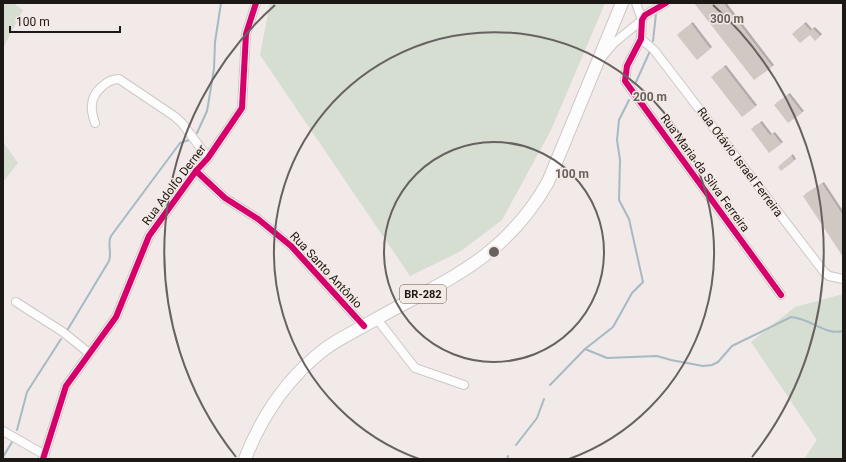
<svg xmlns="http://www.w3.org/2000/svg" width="846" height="462" font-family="Roboto,sans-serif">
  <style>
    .green { fill: #d6ddd1 }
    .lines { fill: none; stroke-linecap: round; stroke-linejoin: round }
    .stream { stroke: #a6bac4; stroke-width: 2 }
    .building { fill: #d1c8c4; filter: url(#shadow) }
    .minor-casing { stroke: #cdc8c6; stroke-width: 10 }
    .highway-casing { stroke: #cdc8c6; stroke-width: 14 }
    .minor { stroke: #fdfcfc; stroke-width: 8 }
    .highway { stroke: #fdfcfc; stroke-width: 12 }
    .cycleway-casing { stroke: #f5e9e4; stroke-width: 8 }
    .cycleway { stroke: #d6006c; stroke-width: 6 }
    .ring { fill: none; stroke: #676260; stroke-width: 2 }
    .labels { text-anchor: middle; stroke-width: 3; stroke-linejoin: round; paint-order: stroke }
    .shield { fill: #f5e9e4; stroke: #5d5754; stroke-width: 1 }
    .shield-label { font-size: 11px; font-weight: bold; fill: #1c1816 }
    .street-label { font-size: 12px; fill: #1c1816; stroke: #f5e9e4 }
    .centre { fill: #676260; stroke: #f5e9e4; stroke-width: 2 }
    .ring-label { font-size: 12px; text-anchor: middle; font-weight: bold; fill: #676260; stroke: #f5e9e4; stroke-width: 3; stroke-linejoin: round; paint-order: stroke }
  </style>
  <defs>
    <filter id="shadow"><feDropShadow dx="2" dy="-2" stdDeviation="0" flood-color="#0004"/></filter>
  </defs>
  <rect width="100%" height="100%" fill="#f1eae8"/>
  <g class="green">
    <path d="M3,3H13L23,10L3,48Z"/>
    <path d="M270,3H605L551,130L502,220L461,251L410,276L260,55Z"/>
    <path d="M3,142L18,163L3,182Z"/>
    <path d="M843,294V459H804L817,440L751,342L795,307Z"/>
  </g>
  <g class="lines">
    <g class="stream">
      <path d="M653,41L656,14"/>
      <path d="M636,82L650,51"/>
      <path d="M197,133L207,111L214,69L215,42L221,3"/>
      <path d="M68,329L109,261C112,252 107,243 111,236L180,143L189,140"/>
      <path d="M585,349L607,358L657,356L671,360L703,366L712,365L718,362L732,346L791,317C810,318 826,336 843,331"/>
      <path d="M550,385L585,349L613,327L632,293L643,282L629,219L619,200L620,160L617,140L619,120L629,100"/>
      <path d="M17,430L27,392L61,339"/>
      <path d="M516,445L537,418L544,399"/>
      <path d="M3,457L12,442"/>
      <path d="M507,459L508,456"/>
    </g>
  </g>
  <g class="building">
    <path d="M694,3H723L772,67L754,80Z"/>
    <path d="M691,24L710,49L697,60L677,35Z"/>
    <path d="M804,24L810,31L813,29L820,36L815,41L810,35L800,43L792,34Z"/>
    <path d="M724,67L755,107L742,117L711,77Z"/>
    <path d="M788,95L802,113L788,123L774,105Z"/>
    <path d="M760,123L770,136L773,134L781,144L769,153L751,129Z"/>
    <path d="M791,156L794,161L781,171L778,167Z"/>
    <path d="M822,184L843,216V257L803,196Z"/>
  </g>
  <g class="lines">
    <defs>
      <g id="minor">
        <path d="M666,3L645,15L642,20L641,39L627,66L625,81L781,295"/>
        <path d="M641,39L654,50L824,272L829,276L843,279"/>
        <path d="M602,57L614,43L642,20L636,3"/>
        <path d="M95,123C93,117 91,110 92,104C93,92 107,79 119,79L174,116L182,123L208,158"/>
        <path d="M196,171L225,198L258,219L291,246L364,326"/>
        <path d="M16,302L63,332L89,353"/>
        <path d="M377,319L415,368L464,385"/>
        <path d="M3,431L45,455"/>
        <path d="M43,459L66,386L116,317L149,236L196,171L208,158L242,108L246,34L256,3"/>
      </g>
      <path id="highway" d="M245,459C262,415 288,377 326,348C342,337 359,329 376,319C448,279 505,258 548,182L622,3"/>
    </defs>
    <use href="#minor" class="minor-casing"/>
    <use href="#highway" class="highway-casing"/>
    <use href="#minor" class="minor"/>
    <use href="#highway" class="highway"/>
    <defs>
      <g id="cycleway">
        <path d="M666,3L645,15L642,20L641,39L627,66L625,81L781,295"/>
        <path d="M196,171L225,198L258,219L291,246L364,326"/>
        <path d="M43,459L66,386L116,317L149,236L196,171L208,158L242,108L246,34L256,3"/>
      </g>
    </defs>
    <use href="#cycleway" class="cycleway-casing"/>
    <use href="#cycleway" class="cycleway"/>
  </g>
  <g class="ring">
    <circle cx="494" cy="252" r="110"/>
    <path d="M419 459A220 220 0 1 1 569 459"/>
    <path d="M236 457A330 330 0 0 1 275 5M713 5A330 330 0 0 1 752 457"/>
  </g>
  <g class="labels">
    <rect class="shield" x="400" y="285" width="46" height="18" rx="3"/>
    <g class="shield-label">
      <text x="423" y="298">BR-282</text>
    </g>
    <g class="street-label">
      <text transform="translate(740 162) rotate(53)" y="4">Rua Otávio Israel Ferreira</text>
      <text transform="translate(705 173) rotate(54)" y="4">Rua Maria da Silva Ferreira</text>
      <text transform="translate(174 185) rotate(-53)" y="4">Rua Adolfo Derner</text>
      <text transform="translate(326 270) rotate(47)" y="4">Rua Santo Antônio</text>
    </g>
  </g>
  <circle cx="494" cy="252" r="6" class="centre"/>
  <g class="ring-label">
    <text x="727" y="23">300 m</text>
    <text x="650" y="101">200 m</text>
    <text x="572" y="178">100 m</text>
  </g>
  <rect width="846" height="462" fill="none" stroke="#1c1816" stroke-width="8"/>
  <path d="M10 26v6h110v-6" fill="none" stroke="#1c1816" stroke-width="2"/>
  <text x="16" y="26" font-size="12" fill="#1c1816" stroke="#f5e9e4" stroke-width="3" paint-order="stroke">100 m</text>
</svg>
